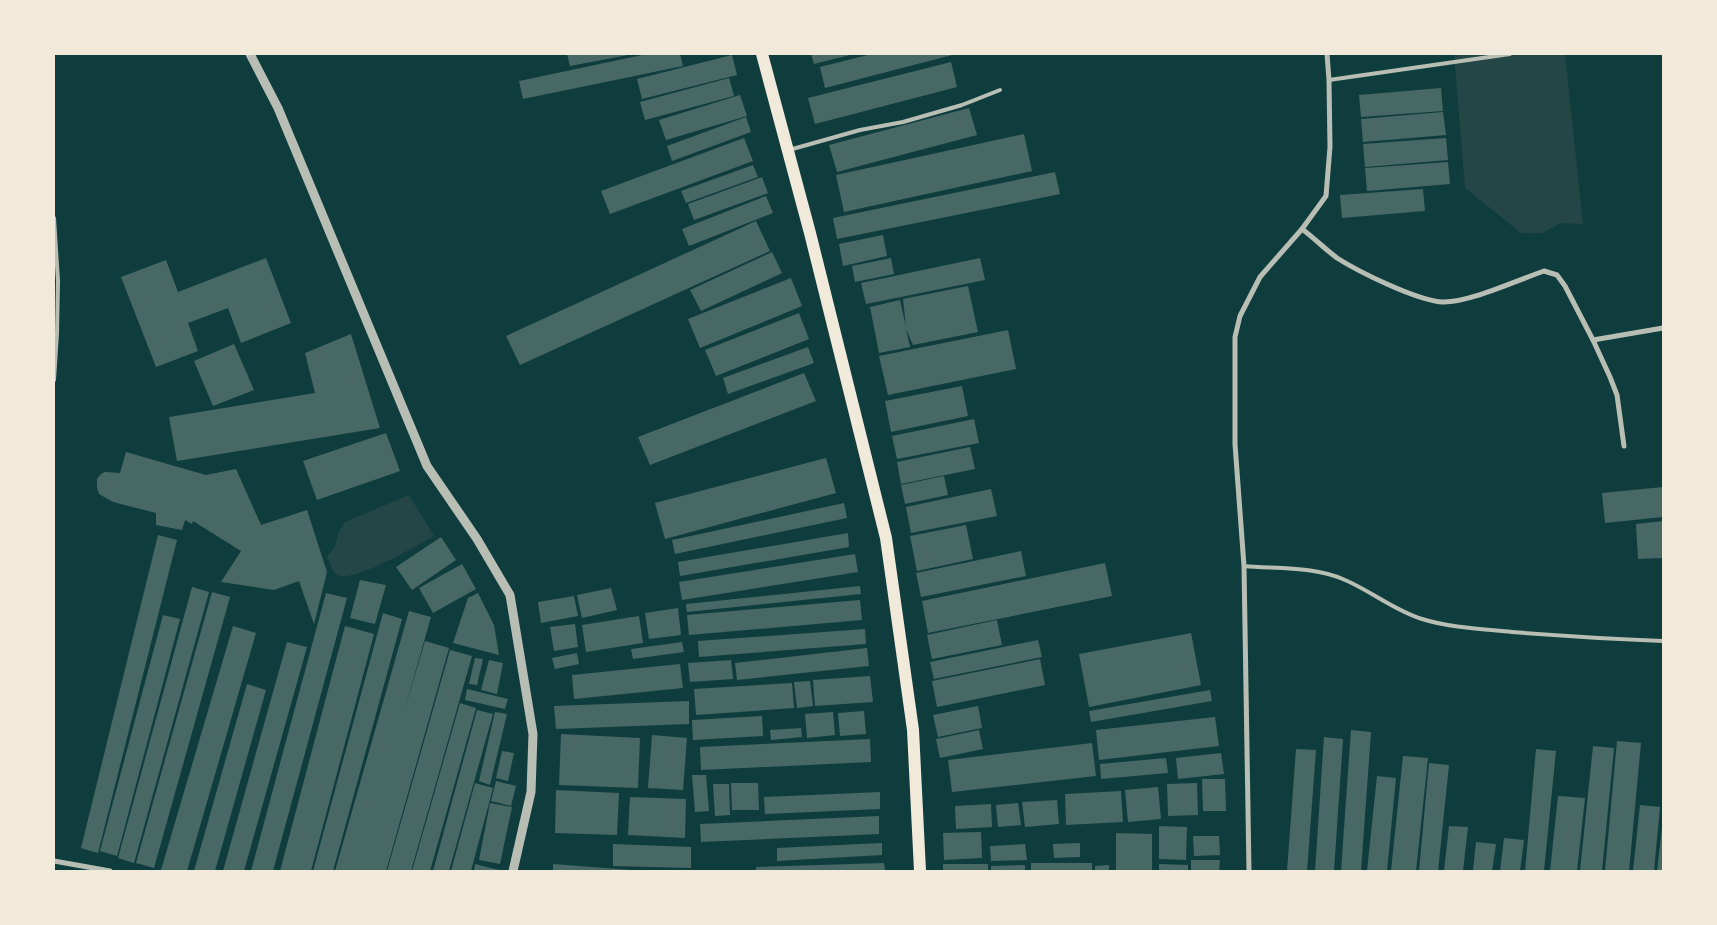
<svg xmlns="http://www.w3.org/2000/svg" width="1717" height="925" font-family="'Archivo Narrow',sans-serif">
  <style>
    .green { fill: #244646 }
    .building { fill: #486865 }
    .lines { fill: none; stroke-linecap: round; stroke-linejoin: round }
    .service { stroke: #b8beb3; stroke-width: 4 }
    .minor { stroke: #b8beb3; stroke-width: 5 }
    .tertiary { stroke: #b8beb3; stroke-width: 9 }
    .primary { stroke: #f1e9da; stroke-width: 12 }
  </style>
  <rect width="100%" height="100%" fill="#0f3d3e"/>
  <g class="green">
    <path d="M1454,54H1565L1583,224L1561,223L1542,233H1521L1465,188Z"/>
    <path d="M409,495L434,536C419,544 350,586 336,574C332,570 329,561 327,557L335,547L338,534L345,522Z"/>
  </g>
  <g class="building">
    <path d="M567,54H628V55L570,66Z"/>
    <path d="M647,54H680L683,66L523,99L519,81Z"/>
    <path d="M811,54H854L814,64Z"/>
    <path d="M872,54H956L825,88L820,67Z"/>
    <path d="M732,55L737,75L642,99L637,79Z"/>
    <path d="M951,62L957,87L815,124L808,98Z"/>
    <path d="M729,78L734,96L645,120L640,102Z"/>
    <path d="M1441,88L1443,111L1361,117L1359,95Z"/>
    <path d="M740,95L747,116L666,140L659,120Z"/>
    <path d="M969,108L977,135L837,172L829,145Z"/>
    <path d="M1443,112L1446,135L1363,142L1361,119Z"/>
    <path d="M746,117L751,132L672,161L667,146Z"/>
    <path d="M1024,134L1032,171L844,212L836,175Z"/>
    <path d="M744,138L753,161L610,214L601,191Z"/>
    <path d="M1446,138L1448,160L1365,167L1363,144Z"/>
    <path d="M1448,162L1450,184L1367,191L1365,168Z"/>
    <path d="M753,165L758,177L686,203L681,191Z"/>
    <path d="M1055,172L1060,194L837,239L833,218Z"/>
    <path d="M762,177L768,193L694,220L688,204Z"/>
    <path d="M1423,189L1425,211L1342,218L1340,195Z"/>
    <path d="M766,196L773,213L689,246L682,229Z"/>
    <path d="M756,221L770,251L520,365L506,336Z"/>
    <path d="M883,235L887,256L843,266L839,244Z"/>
    <path d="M772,252L782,273L701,311L690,290Z"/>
    <path d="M266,258L291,323L241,343L228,308L188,323L198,351L156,367L121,277L166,260L178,292Z"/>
    <path d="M891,258L894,274L855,282L852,266Z"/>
    <path d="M980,258L985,280L866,304L861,283Z"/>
    <path d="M791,278L802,306L700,348L688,319Z"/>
    <path d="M968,286L978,332L913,345L906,329L910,347L879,353L870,307L900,300L906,327L903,299Z"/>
    <path d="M799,313L809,339L716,376L705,350Z"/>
    <path d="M1008,330L1016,369L888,395L879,356Z"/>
    <path d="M351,334L380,428L177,461L169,417L315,393L305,353Z"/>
    <path d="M234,344L254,390L213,406L194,361Z"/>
    <path d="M808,347L814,363L728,394L723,378Z"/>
    <path d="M804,373L816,401L650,465L638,437Z"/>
    <path d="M962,386L968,416L891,432L885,401Z"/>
    <path d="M974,419L979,443L897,459L892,436Z"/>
    <path d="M386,433L400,471L317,500L303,461Z"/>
    <path d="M970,447L975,469L901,484L897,462Z"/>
    <path d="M126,452L206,475L236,469L261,525L307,510L327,572L314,624L299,581L274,590L221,582L241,551L193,521L192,524L185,520L182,530L156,525V513L113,502L99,494L97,488V479L101,474L105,472L120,473Z"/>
    <path d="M826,458L836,493L665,539L655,503Z"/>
    <path d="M944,476L948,495L905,504L901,485Z"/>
    <path d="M1663,487V517L1605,523L1602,493Z"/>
    <path d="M991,489L997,516L911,533L906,507Z"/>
    <path d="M844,503L847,518L675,554L672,540Z"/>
    <path d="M1663,521V558L1638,559L1636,524Z"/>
    <path d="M966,525L973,559L917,571L910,536Z"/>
    <path d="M848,533L849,547L680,576L678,562Z"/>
    <path d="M158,535L177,540L98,853L81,848Z"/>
    <path d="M441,537L456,560L412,590L396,567Z"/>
    <path d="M1021,551L1026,576L921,597L916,573Z"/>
    <path d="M855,554L858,572L682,600L679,582Z"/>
    <path d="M1105,563L1112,596L928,633L922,601Z"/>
    <path d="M462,564L476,589L433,613L419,588Z"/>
    <path d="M360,580L386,585L375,624L350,618Z"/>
    <path d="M860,586L861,594L687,612L686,604Z"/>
    <path d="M192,587L209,592L134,863L118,858Z"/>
    <path d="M611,588L617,610L582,618L577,595Z"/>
    <path d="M212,592L230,597L154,868L136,863Z"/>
    <path d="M326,593L347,598L273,871H251Z"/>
    <path d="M478,593L494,625L499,655L453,643L468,598Z"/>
    <path d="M574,596L578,616L541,623L538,602Z"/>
    <path d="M860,600L862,620L689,635L687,615Z"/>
    <path d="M678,608L681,635L649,639L645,613Z"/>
    <path d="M409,611L431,617L403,715L425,641L449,648L386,871H335Z"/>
    <path d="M383,613L402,619L333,871H313Z"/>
    <path d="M163,615L180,619L117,856L100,851Z"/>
    <path d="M639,616L643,643L586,652L582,625Z"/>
    <path d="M997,620L1002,645L932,659L927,635Z"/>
    <path d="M575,624L578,647L554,651L550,627Z"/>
    <path d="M233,626L256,633L187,871H166L161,870Z"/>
    <path d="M345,626L374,634L311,871H280Z"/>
    <path d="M865,629L866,644L699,657L698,641Z"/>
    <path d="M1191,633L1201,685L1089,707L1079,654Z"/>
    <path d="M1038,640L1042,657L934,679L930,662Z"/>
    <path d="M287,642L307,647L244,871H223Z"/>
    <path d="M682,642L684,652L633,659L631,649Z"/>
    <path d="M867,648L869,666L737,680L735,663Z"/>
    <path d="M450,650L472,656L411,871H387Z"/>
    <path d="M577,653L579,664L555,669L552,658Z"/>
    <path d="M475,658L483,659L477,685L469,684Z"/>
    <path d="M1040,659L1045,685L937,707L932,681Z"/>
    <path d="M489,660L503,663L497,694L481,690Z"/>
    <path d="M731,660L733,679L690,682L688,663Z"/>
    <path d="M680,664L683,688L574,699L572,675Z"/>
    <path d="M870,676L873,702L815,706L813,680Z"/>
    <path d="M810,681L813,706L797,708L794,682Z"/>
    <path d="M792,683L794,708L696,715L694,689Z"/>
    <path d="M247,684L266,690L215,871H194Z"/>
    <path d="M467,689L508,699L505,709L465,700Z"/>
    <path d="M1210,690L1212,701L1091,722L1089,711Z"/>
    <path d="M689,701V724L556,729L554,706Z"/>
    <path d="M460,703L476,708L430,871H412Z"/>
    <path d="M978,706L982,728L938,737L933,715Z"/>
    <path d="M477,710L493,714L449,871H433Z"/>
    <path d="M864,711L866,734L840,736L838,713Z"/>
    <path d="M495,712L507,714L490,785L479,781Z"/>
    <path d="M833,712L835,735L807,738L805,714Z"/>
    <path d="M762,716L763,736L693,740L692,720Z"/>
    <path d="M1215,717L1219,746L1099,760L1096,730Z"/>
    <path d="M801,728L802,737L771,740L770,730Z"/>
    <path d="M979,730L983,749L940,758L936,739Z"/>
    <path d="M1351,730L1371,732L1361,871H1341Z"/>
    <path d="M561,734L640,738L638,788L559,785Z"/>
    <path d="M652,735L687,738L683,790L648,788Z"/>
    <path d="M1324,737L1343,739L1334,871H1315Z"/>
    <path d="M870,739L871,762L701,770L700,747Z"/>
    <path d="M1617,741L1641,743L1629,871H1605Z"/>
    <path d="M1092,743L1096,776L952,792L948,760Z"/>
    <path d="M1593,746L1614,748L1602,871H1580Z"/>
    <path d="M1296,749L1316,750L1307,871H1287Z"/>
    <path d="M1536,749L1556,751L1544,871H1525Z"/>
    <path d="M502,751L514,753L508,781L496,778Z"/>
    <path d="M1221,753L1224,774L1178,779L1176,758Z"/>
    <path d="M1403,756L1428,758L1416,871H1391Z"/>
    <path d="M1166,758L1168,773L1101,779L1100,764Z"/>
    <path d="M1429,763L1449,765L1438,871H1419Z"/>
    <path d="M692,775H706L709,811L695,812Z"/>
    <path d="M1377,776L1396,778L1387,871H1367Z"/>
    <path d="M1202,779H1225L1226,811H1203Z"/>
    <path d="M496,781L516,786L511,806L491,801Z"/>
    <path d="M475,783L493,788L471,871H451Z"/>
    <path d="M731,783H758L759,810H732Z"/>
    <path d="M1197,783L1198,815L1168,816L1167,784Z"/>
    <path d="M713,784H729L730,815L715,816Z"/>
    <path d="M1158,787L1161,819L1128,822L1125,790Z"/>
    <path d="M556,790L619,793L617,835L555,833Z"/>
    <path d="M1121,791L1123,822L1066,825L1065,794Z"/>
    <path d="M880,792V809L765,814L764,797Z"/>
    <path d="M1558,796L1585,798L1577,871H1550Z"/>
    <path d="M630,797L686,799L685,838L628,835Z"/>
    <path d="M1057,800L1059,824L1025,827L1022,802Z"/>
    <path d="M490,803L512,807L500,864L479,860Z"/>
    <path d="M1018,803L1021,825L998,827L996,805Z"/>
    <path d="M991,804L992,827L956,829L955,806Z"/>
    <path d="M1640,805L1660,807L1654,871H1633Z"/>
    <path d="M879,816V834L701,842L700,824Z"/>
    <path d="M1159,826L1187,827L1186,860L1159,859Z"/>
    <path d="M1449,826L1468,827L1463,871H1444Z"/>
    <path d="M1662,828H1663V871H1657Z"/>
    <path d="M981,832L982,858L944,860L943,833Z"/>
    <path d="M1116,833L1152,834V871H1116Z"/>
    <path d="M1193,836H1219L1220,855L1194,856Z"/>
    <path d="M1504,838L1524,840L1520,871H1500Z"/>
    <path d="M1476,842L1496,844L1492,871H1473Z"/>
    <path d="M882,843V855L777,861V848Z"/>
    <path d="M1080,843V857L1054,858L1053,844Z"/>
    <path d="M613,844L691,847V868L613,866Z"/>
    <path d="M1025,844L1027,860L991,861L990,846Z"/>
    <path d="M1191,860H1220L1219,871H1191Z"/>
    <path d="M884,863L885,871H756V867Z"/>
    <rect x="1031" y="863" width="61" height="8"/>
    <path d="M475,864L499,870L498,871H474Z"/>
    <path d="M553,864L631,870V871H553Z"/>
    <rect x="943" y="864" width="45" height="7"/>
    <path d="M1159,864L1188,865V871H1159Z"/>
    <path d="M1025,865V871H991V866Z"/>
    <path d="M1109,865V871H1095V866Z"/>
  </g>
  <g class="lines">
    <g class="service">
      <path d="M1329,80L1510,54"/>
      <path d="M789,150L860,130L903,122L962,105L1000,90"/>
      <path d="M54,218L58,281L57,333L54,380"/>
      <path d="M1244,566C1276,569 1314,566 1345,580C1371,591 1395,611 1422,619C1451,628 1482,629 1512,632C1562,636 1613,639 1663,641"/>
    </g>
    <g class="minor">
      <path d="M1302,229C1314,238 1325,249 1337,258C1359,272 1416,300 1442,302C1468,303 1518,280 1544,271L1557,275L1565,286L1593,340"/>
      <path d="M1624,446L1617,395L1610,377L1593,340L1663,328"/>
      <path d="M54,861L110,871"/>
      <path d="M1249,871L1244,566L1235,444V337L1240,316L1260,277L1302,229L1326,196L1330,147L1329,80L1327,54"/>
    </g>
    <path class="tertiary" d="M250,54L278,108L427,466L477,539L510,595L533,734L531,792L513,871"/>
    <path class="primary" d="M762,54L810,233L886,538L913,730L920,871"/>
  </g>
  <rect width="1717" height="925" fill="none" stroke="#f1e9da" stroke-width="110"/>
</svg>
